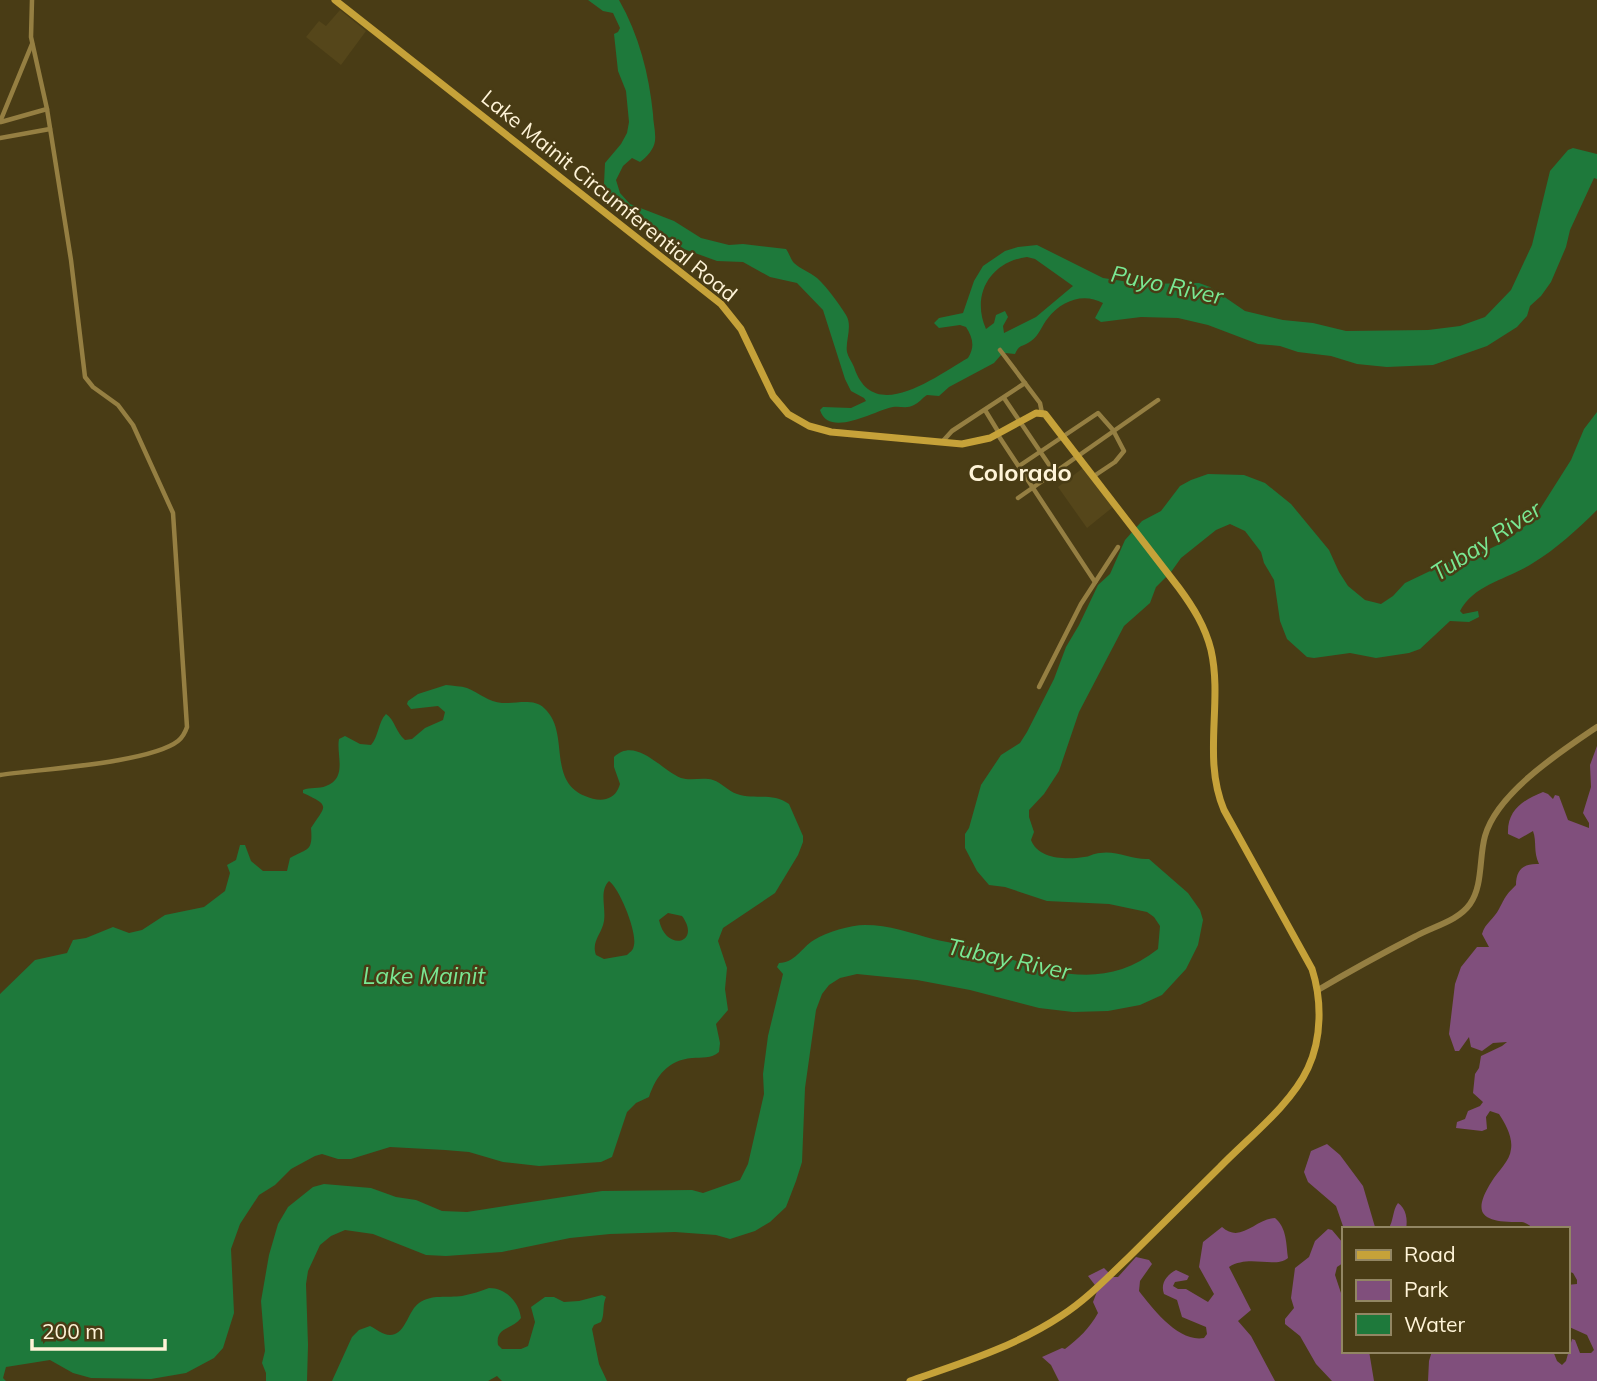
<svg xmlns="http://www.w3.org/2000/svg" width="1597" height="1381" font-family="Mulish,sans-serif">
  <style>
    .built { fill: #55461a }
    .green { fill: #804f7c }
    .water { fill: #1e793b; fill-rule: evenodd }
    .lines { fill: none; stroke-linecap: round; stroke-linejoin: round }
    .minor { stroke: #957f42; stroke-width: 4.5 }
    .tertiary { stroke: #957f42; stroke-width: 6 }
    .secondary { stroke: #c6a239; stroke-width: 7 }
    .labels { text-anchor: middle; stroke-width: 5; stroke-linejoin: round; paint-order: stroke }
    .street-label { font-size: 21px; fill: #fff4d8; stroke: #493c15 }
    .water-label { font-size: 23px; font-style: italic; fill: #79e893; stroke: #493c15 }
    .quarter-label { font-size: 24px; font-weight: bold; fill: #fff4d8; stroke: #493c15 }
  </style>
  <rect width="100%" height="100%" fill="#493c15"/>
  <g class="built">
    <path d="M340,10L366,31L341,65L306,37L319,21L326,26Z"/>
    <path d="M1083,468L1113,507L1087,528L1058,487Z"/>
  </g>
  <g class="green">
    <path d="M1597,746V1381H1428L1429,1361L1432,1351H1553L1557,1361L1562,1365L1566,1361L1572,1339L1575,1340L1580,1353H1591L1594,1350L1587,1335L1567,1326V1285L1577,1284V1280L1573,1273L1567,1271V1229C1558,1229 1543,1232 1535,1229C1529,1226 1527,1222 1520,1222C1486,1222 1469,1217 1492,1181C1498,1171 1510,1161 1511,1149C1513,1137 1505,1123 1499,1114L1490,1111L1486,1117L1487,1129L1482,1131L1456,1128L1457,1122L1465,1119L1468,1111L1480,1106L1483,1102L1473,1093L1475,1074L1479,1068L1481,1056L1502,1046L1507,1042L1493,1043L1482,1051L1471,1047L1469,1037L1459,1051H1455L1449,1034L1455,984L1461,967L1477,947H1489L1482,934C1485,923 1494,919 1499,909C1506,896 1505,896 1516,885C1516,870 1523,863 1539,864C1533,851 1537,842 1533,831L1519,839L1508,834C1507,810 1523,800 1543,792L1548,794L1553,799L1555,795L1559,796L1568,820L1589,828V823L1583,813L1591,787L1590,765Z"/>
    <path d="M1327,1144L1340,1155L1363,1186L1375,1227L1388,1229H1344L1336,1206L1308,1182L1304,1172L1311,1151Z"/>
    <path d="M1398,1203C1406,1208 1408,1220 1406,1229H1388C1394,1221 1392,1211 1398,1203Z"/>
    <path d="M1275,1218C1287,1228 1286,1244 1288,1258C1274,1269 1250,1254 1229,1267L1251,1310L1238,1321L1251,1336L1275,1381H1059L1051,1365L1042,1357L1062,1348L1065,1349C1079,1338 1089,1329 1098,1313L1093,1302L1098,1289L1088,1276L1104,1268L1113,1277H1118L1136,1257L1149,1260L1152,1264L1140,1281L1139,1291C1152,1308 1179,1343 1204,1338L1207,1334L1206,1327L1182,1317L1177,1300L1164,1294C1160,1283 1167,1275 1176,1270L1189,1276L1187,1280L1175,1282L1173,1286L1178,1289H1186L1208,1302L1214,1294L1199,1267L1203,1242L1222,1227C1241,1244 1255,1219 1275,1218Z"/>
    <path d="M1328,1229L1332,1230L1343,1243V1263L1337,1267L1335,1275L1343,1299V1351H1369L1374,1381H1332L1316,1364L1300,1336L1285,1324V1319L1294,1308L1291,1298L1295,1268L1309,1257L1315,1241Z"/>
  </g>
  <g class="water">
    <path d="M588,0H619C639,35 649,74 653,114C653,122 656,132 655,141C654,149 647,157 640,162L632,158L623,166L616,180L620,193L630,204L674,221L701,238L729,245L743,244L786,249C789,253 791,260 794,263C800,269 810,272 817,278C827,287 839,304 846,315C853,326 845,341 847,352C848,357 852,362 854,367C873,426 936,376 968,358C975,347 973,338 966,327L960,325L939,328L934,323L939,318L963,313L974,281L983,266L1005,251L1018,247L1037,245L1103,278L1142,284L1199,283L1210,287L1245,311L1283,320L1313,323L1346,331L1428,330L1460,326L1485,317L1511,290L1532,245L1550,171L1568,150L1573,148L1597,154V179L1594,178L1570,230L1566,247L1551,282L1541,296L1530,306L1527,316L1517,327L1487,346L1433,365L1387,367L1357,364L1331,356L1298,352L1280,346L1258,344L1208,325L1178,318L1141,317L1101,322L1095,318L1103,303C1083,292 1061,301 1048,318C1042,325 1039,336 1031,341C1023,347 1019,344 1015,354L1005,353L1001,355L994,363L949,387L939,396L927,395C922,398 919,403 914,405C907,409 901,406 893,407C875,410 829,439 820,410L823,407L851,408L866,401L864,398L851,391L845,379L823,310L797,283L770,277L743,262L717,261L684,249L675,242L630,218L611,200L604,184L605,163L621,144L627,133L629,122L626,91L618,71L614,34L618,32L620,28L613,13L603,11ZM1027,257L1035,259L1073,286L1036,317L1004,333L1003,326L1008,317L1005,311L996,315L994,323L986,329C971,295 990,262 1027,257Z"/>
    <path d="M1597,412V510C1577,530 1556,549 1533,563C1509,579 1474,584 1460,611L1463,614L1478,611L1479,617L1469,622L1450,621L1420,649L1409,653L1376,658L1350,653L1314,658L1307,657L1287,639L1280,621L1274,580L1264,563L1261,552L1245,531L1230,524L1216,530L1181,558L1171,572L1156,587L1150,603L1124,626L1079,712L1059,771L1044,794L1029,810V817L1034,832L1031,840C1038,859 1066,860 1084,857C1089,857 1094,853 1100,853C1116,850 1132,860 1149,859L1188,893L1200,910L1203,920L1198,945L1186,969L1162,995L1140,1005L1108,1011L1073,1012L1039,1008L970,990L917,980L857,974L840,978L829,985L822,994L816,1010L805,1088L802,1162L796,1181L786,1207L770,1222L755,1231L730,1239L716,1235L675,1232L610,1234L570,1238L502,1252L446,1256L426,1255L373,1234L345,1230L331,1236L320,1245L308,1271L306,1284L308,1345L307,1381H266V1373L262,1363L265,1351L261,1301L269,1255L278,1224L288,1207L313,1187L324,1184L371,1188L396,1197L416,1200L442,1211L467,1212L602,1191L692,1190L703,1193L740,1180L748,1164L764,1094L763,1074L768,1036L783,974L777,967L779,963C795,963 801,948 814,940C827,932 850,925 865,925C889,925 911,933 933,939C950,943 968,945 985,951C1046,970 1101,994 1158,949L1160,926L1154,917L1147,912L1109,904L1047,901L1005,887L989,885L977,871L965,848V834L969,828L981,785L1001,755L1020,743L1027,732L1054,679L1066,647L1079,625L1098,585L1110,574L1125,540L1142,521L1161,511L1180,486L1191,480L1208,474L1244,475L1265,483L1291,504L1329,550L1339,572L1348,586L1365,600L1381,604L1393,596L1405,583L1451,561L1485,551L1504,542L1533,520L1571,460L1584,429Z"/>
    <path d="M446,685C453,686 461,686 467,688C479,693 489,702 502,703C515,704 534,698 544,708C571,732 546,780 585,796C592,799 600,801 606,799C614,797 618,791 620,784L614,767V757C636,736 661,770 681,778C691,781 703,777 713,780C722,783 728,791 737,794C754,800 773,792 789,804L803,836V842L798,855L775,893L723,928L718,941L727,968L725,989L728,1010L716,1024L720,1043L719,1052C711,1059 702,1057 692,1058C668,1060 656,1076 649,1097L636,1103L627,1112L612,1157L601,1162L539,1166L503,1162L469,1152L445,1150L390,1147L351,1159H338L322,1154L315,1156L291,1169L275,1185L259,1195L240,1224L231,1249L234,1313L223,1348L214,1358L186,1373L151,1379L91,1378L73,1373L50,1360L6,1367L3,1378L6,1381H0V994L35,960L67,953L73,940L86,938L113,927L129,933L142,930L165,915L204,907L225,891L230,873L227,865L236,860L240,845H245L251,861L263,871H287L290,858C308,848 313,852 311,828C325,806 332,806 303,793V790C310,787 319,789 326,786C348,778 336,755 339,739L345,736L360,744L371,745C379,736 378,722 386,714C395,720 396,733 405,740L412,739L425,728L443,720L445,712L438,706L411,709L407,704L408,701L418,694ZM609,881C620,889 637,932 634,945C633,951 631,951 627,955L604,959L596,955C591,941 602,934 604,921C606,907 599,891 609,881ZM668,913L682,916C702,943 666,953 659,920Z"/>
    <path d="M489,1288C506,1288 519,1302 521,1318C512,1330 495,1327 498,1345L502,1349H521L528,1346L535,1322L531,1307L545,1297H554L564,1302L579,1301L602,1295L606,1297C602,1306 605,1314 601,1322L594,1325L592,1329L599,1364L607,1381H502L497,1376L488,1381H332L352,1337L359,1330L370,1326C378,1330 386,1338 395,1334C406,1330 409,1310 419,1303C431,1294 448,1298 462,1296C472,1294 481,1291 489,1288Z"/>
  </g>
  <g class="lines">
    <g class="minor">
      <path d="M0,122L32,44"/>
      <path d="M1,122L47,109"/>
      <path d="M0,138L50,129"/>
      <path d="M1000,350L1040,403L1042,413"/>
      <path d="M1004,398L1054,472"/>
      <path d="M985,410L999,433"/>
      <path d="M998,435L1095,582"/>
      <path d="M942,442L952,431L1025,383"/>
      <path d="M1019,466L1098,413L1113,430L1124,451L1115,462L1094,476"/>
      <path d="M1018,498L1158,400"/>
      <path d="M1039,687L1081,604L1118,547"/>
      <path d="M0,775C40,769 150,763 178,741C183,737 185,733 187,727L173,513L133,425L118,405L93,387L85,377L71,260L47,109L31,37L32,0"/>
    </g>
    <path class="tertiary" d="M1318,990C1350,971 1383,953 1416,936C1434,926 1458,921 1470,904C1483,886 1479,857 1485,836C1497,793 1560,752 1597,727"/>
    <path class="secondary" d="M335,0L721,304L741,329L773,396L788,414L809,426L831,432L962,444L990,438L1036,413L1045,414L1179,588C1193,607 1205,626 1211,650C1223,703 1202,758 1224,810L1312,969C1322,1000 1322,1038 1308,1068C1291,1105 1248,1138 1220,1167C1190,1197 1159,1227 1129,1257C1107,1278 1086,1300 1061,1316C1014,1347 962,1363 910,1381"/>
  </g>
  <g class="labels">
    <g class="street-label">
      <text transform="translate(609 196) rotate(39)" y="7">Lake Mainit Circumferential Road</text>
    </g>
    <g class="water-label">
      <text transform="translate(1167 285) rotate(12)" y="8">Puyo River</text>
      <text transform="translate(1486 541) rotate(-33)" y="8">Tubay River</text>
      <text transform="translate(1009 959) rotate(12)" y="8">Tubay River</text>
      <text x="424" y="984">Lake Mainit</text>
    </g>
    <g class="quarter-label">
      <text x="1020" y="481">Colorado</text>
    </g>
  </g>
  <rect x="1342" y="1227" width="228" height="126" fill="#493c15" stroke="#928663" stroke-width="2"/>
  <rect x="1356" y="1250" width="35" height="10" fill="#c6a239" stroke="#928663" stroke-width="2"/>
  <text x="1404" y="1262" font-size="21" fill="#fff4d8">Road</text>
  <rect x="1356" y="1280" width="35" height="21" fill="#804f7c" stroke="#928663" stroke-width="2"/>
  <text x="1404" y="1297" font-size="21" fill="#fff4d8">Park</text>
  <rect x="1356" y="1314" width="35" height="21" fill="#1e793b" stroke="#928663" stroke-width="2"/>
  <text x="1404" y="1332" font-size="21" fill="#fff4d8">Water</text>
  <path d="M32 1339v10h133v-10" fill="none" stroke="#fff4d8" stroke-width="3.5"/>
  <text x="42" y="1339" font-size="21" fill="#fff4d8" stroke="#493c15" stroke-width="5" paint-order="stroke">200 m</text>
</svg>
